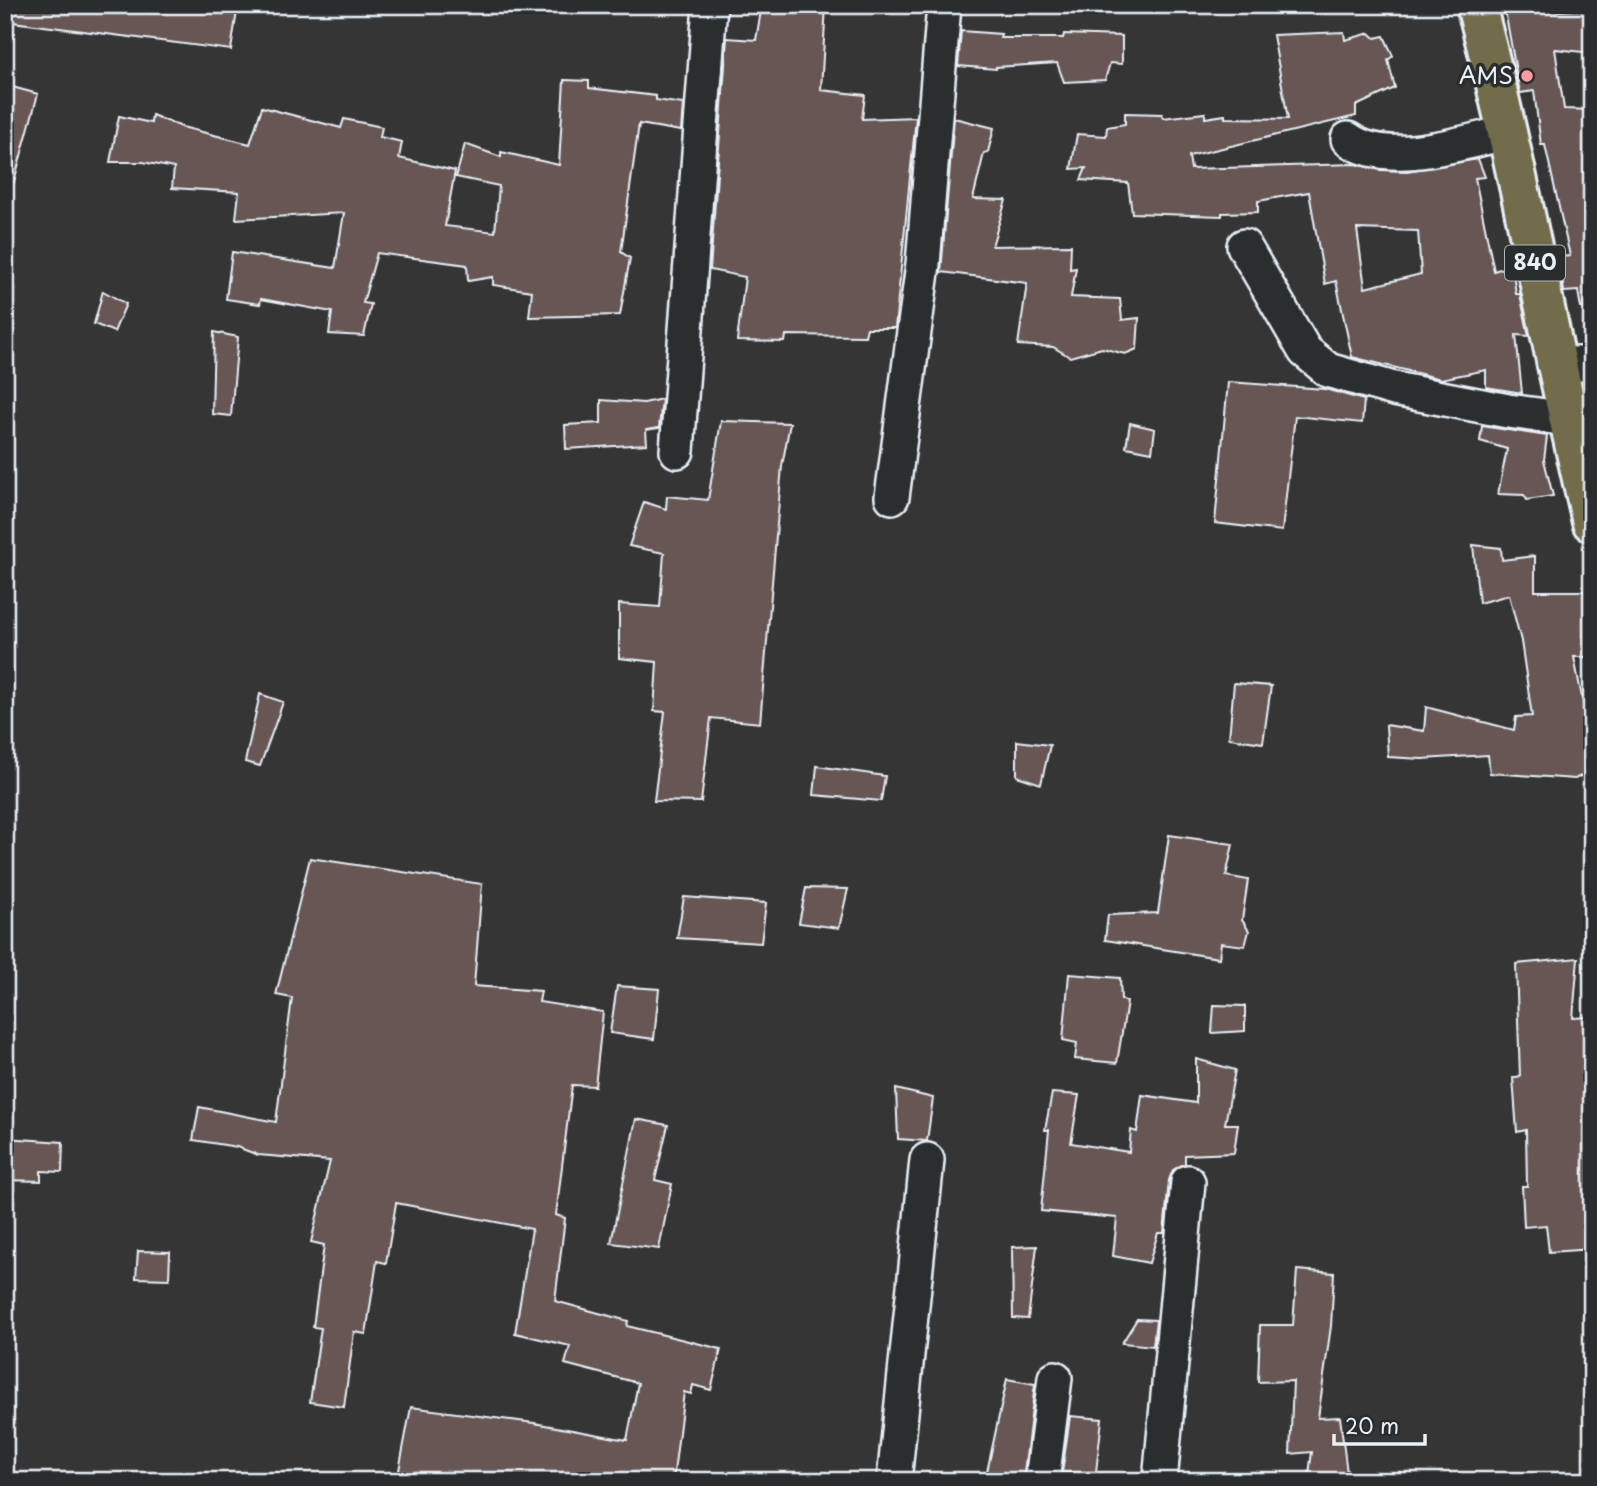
<svg xmlns="http://www.w3.org/2000/svg" width="1597" height="1486" font-family="'Playpen Sans',sans-serif">
  <style>
    .building { fill: #685654; stroke: #e8f1f8; stroke-width: 2; fill-rule: evenodd }
    .lines { fill: none; stroke-linecap: round; stroke-linejoin: round }
    .street-casing { stroke: #e8f1f8; stroke-width: 38 }
    .highway-casing { stroke: #e8f1f8; stroke-width: 44 }
    .street { stroke: #2a2d2e; stroke-width: 33 }
    .highway { stroke: #726c4b; stroke-width: 38 }
    .poi-dot { fill: #ff9aa2; stroke: #2a2d2e; stroke-width: 2.5 }
    .labels { text-anchor: middle; stroke-width: 7; stroke-linejoin: round; paint-order: stroke }
    .shield { fill: #2a2d2e; stroke: #afb6bb; stroke-width: 2 }
    .shield-label { font-size: 21px; font-weight: bold; fill: #e8f1f8 }
    .poi-label { font-size: 23px; fill: #e8f1f8; stroke: #2a2d2e; text-anchor: end }
  </style>
  <rect width="100%" height="100%" fill="#363536"/>
  <filter id="ink" filterUnits="userSpaceOnUse"><feTurbulence type="fractalNoise" baseFrequency=".0143" numOctaves="2"/><feDisplacementMap in="SourceGraphic" scale="14" xChannelSelector="R" yChannelSelector="G"/><feConvolveMatrix kernelMatrix="1 2 1 2 8 2 1 2 1" color-interpolation-filters="sRGB"/></filter>
  <g filter="url(#ink)">
    <g class="building">
      <path d="M5,5H238L231,50L5,21Z"/>
      <path d="M762,5H826L821,90L865,95L862,119L916,117L895,328H867L865,336L786,335L785,342L737,341L745,277L710,270L727,38L756,40Z"/>
      <path d="M1504,5H1539L1541,12L1592,9V53L1555,49L1564,109L1592,110V307L1581,308L1578,291L1564,292L1559,257L1570,256L1545,145H1541L1534,91L1520,93Z"/>
      <path d="M961,31L1001,34L1000,38H1063L1064,34L1122,36V64L1110,63L1105,80L1064,82L1057,63L996,67V69L958,66Z"/>
      <path d="M1344,32L1345,40L1370,33L1375,38L1384,36L1393,56L1388,60L1395,88L1356,106V116L1189,156L1191,169L1355,164L1380,170L1407,171L1478,159L1485,177L1475,178L1494,271L1512,265L1516,294H1520L1529,336L1516,335L1522,393L1486,387V370L1441,379L1352,357L1336,281L1325,284L1309,192L1258,201V212L1222,213V216L1132,213L1128,183L1081,180L1086,168L1071,169L1077,134L1106,136L1107,127L1125,124V113L1162,114L1163,118L1205,113V118L1225,115V118L1288,119L1273,35ZM1357,229L1418,231L1421,274L1365,288Z"/>
      <path d="M564,80L589,81V88L656,96V100L683,104L681,131L639,124L621,252L630,258L620,315L529,317L532,291L493,285V277L468,281L467,265L377,253L363,303L371,304L364,336L329,334L332,312L261,299L260,304L226,299L232,252L335,268L344,213L236,219L239,192L172,188L174,168L143,162H110L119,116L151,123L152,115L182,127L250,144L262,107L341,128L344,119L382,127L380,137L402,142L399,158L455,171L445,226L495,232L499,186L456,177L465,144L501,157V152L559,165Z"/>
      <path d="M5,85L38,94L13,185L5,184Z"/>
      <path d="M954,118L994,128L988,152L984,153L973,199L1006,200L992,246L1071,245L1070,269L1076,268L1071,297L1120,299L1122,320L1139,318L1137,349L1125,354L1102,348L1070,357L1053,347L1018,345L1027,283L941,272Z"/>
      <path d="M103,291L126,304L114,332L94,324Z"/>
      <path d="M214,332L238,337L231,416L212,414Z"/>
      <path d="M1228,382L1325,389L1364,400L1362,423L1295,416L1282,531L1215,523Z"/>
      <path d="M662,399L659,428L646,430L647,444L566,449L565,425L601,423V400L644,403Z"/>
      <path d="M721,421L790,423L782,466L760,723L711,718L701,802L654,801L665,712L654,711L657,662L619,658V604L660,607L664,553L629,546L644,502L666,509L667,496L708,500Z"/>
      <path d="M1130,423L1155,429L1152,452L1126,447Z"/>
      <path d="M1482,426L1547,436L1544,460L1553,496L1527,500L1524,495L1498,494L1507,449L1480,441Z"/>
      <path d="M1473,545L1501,548L1502,560L1535,556V591H1592V657H1574L1585,713L1588,712L1592,729V770L1575,779L1490,773L1488,755L1422,759L1388,757L1386,725L1424,731L1426,707L1514,730L1516,717L1532,716L1521,641L1509,595L1479,603Z"/>
      <path d="M1234,683L1271,686L1263,743L1229,738Z"/>
      <path d="M260,694L283,702L260,766L245,762Z"/>
      <path d="M1017,741L1050,745L1041,784L1017,776Z"/>
      <path d="M817,766L885,776L881,801L814,795Z"/>
      <path d="M1169,835L1233,844L1226,876L1248,880L1242,920L1249,931L1245,946L1221,943L1219,958L1105,940L1108,915L1158,913Z"/>
      <path d="M310,858L482,884L474,986L541,991L539,1002L603,1012L595,1086L572,1085L556,1215L565,1218L555,1301L628,1321L627,1326L721,1349L711,1390L693,1385L691,1394L684,1392L673,1481H397L411,1407L534,1423L627,1440L638,1383L565,1364L570,1346L515,1333L532,1229L396,1203L386,1263L377,1261L366,1334L354,1332L344,1407L310,1402L321,1328L313,1327L324,1245L311,1242L330,1161L258,1155L237,1147L193,1140L199,1107L276,1122L292,998L276,995Z"/>
      <path d="M806,888L848,889L839,928L799,923Z"/>
      <path d="M684,897L766,903L761,943L677,938Z"/>
      <path d="M1578,958L1573,1018L1590,1017L1589,1052L1592,1051V1249L1549,1252L1546,1225L1524,1227L1522,1186H1527L1526,1130L1517,1132L1513,1078L1520,1076L1516,964Z"/>
      <path d="M1069,974L1120,978L1121,999L1127,1002L1117,1063L1075,1059L1077,1043L1063,1040Z"/>
      <path d="M617,986L659,989L654,1039L610,1033Z"/>
      <path d="M1214,1005L1245,1006V1031L1212,1033Z"/>
      <path d="M1196,1059L1235,1070L1225,1124H1238L1234,1153L1185,1155V1164L1173,1170L1169,1180L1164,1233H1158L1149,1263L1113,1256L1117,1218L1041,1211L1049,1130H1045L1052,1093L1079,1095L1071,1143L1129,1152L1131,1130L1137,1132L1142,1095L1196,1103Z"/>
      <path d="M896,1089L933,1098L927,1141L898,1139Z"/>
      <path d="M636,1119L668,1125L655,1180L672,1184L659,1249L611,1243Z"/>
      <path d="M5,1138L63,1142L62,1172L41,1171V1181L5,1180Z"/>
      <path d="M1037,1246L1028,1319L1013,1318L1012,1247Z"/>
      <path d="M138,1251L170,1252L169,1279L136,1278Z"/>
      <path d="M1297,1270L1334,1273L1331,1326L1318,1418L1340,1417L1348,1481H1308L1312,1452L1290,1454L1293,1381L1258,1382L1260,1325H1293Z"/>
      <path d="M1137,1319L1156,1320L1153,1346L1122,1343Z"/>
      <path d="M1007,1379L1035,1384L1023,1481H985Z"/>
      <path d="M1070,1416L1102,1419L1096,1472L1062,1473Z"/>
    </g>
    <g class="lines">
      <defs>
        <g id="street">
          <path d="M1348,139C1388,168 1465,142 1509,132"/>
          <path d="M1244,246L1305,351L1328,370L1394,389L1508,411L1568,419"/>
          <path d="M1554,364H1592"/>
          <path d="M677,451L710,5"/>
          <path d="M892,497L923,264L944,5"/>
          <path d="M894,1481L927,1160"/>
          <path d="M1042,1481L1055,1378"/>
          <path d="M1160,1481L1188,1182"/>
        </g>
        <path id="highway" d="M1476,5C1521,176 1551,350 1592,522"/>
      </defs>
      <use href="#street" class="street-casing"/>
      <use href="#highway" class="highway-casing"/>
      <use href="#street" class="street"/>
      <use href="#highway" class="highway"/>
    </g>
  </g>
  <circle class="poi-dot" cx="1527" cy="76" r="7"/>
  <g class="labels">
    <rect class="shield" x="1505" y="245.5" width="60" height="35" rx="5"/>
    <g class="shield-label">
      <text x="1535" y="270">840</text>
    </g>
    <g class="poi-label">
      <text x="1513" y="84">AMS</text>
    </g>
  </g>
  <rect width="1597" height="1486" fill="none" stroke="#2a2d2e" stroke-width="28"/>
  <rect x="14" y="14" width="1569" height="1458" fill="none" stroke="#e8f1f8" stroke-width="2.5" filter="url(#ink)"/>
  <path d="M1334 1434v10h91v-10" fill="none" stroke="#e8f1f8" stroke-width="3.5"/>
  <text x="1345" y="1434" font-size="21" fill="#e8f1f8" stroke="#2a2d2e" stroke-width="5" paint-order="stroke">20 m</text>
</svg>
